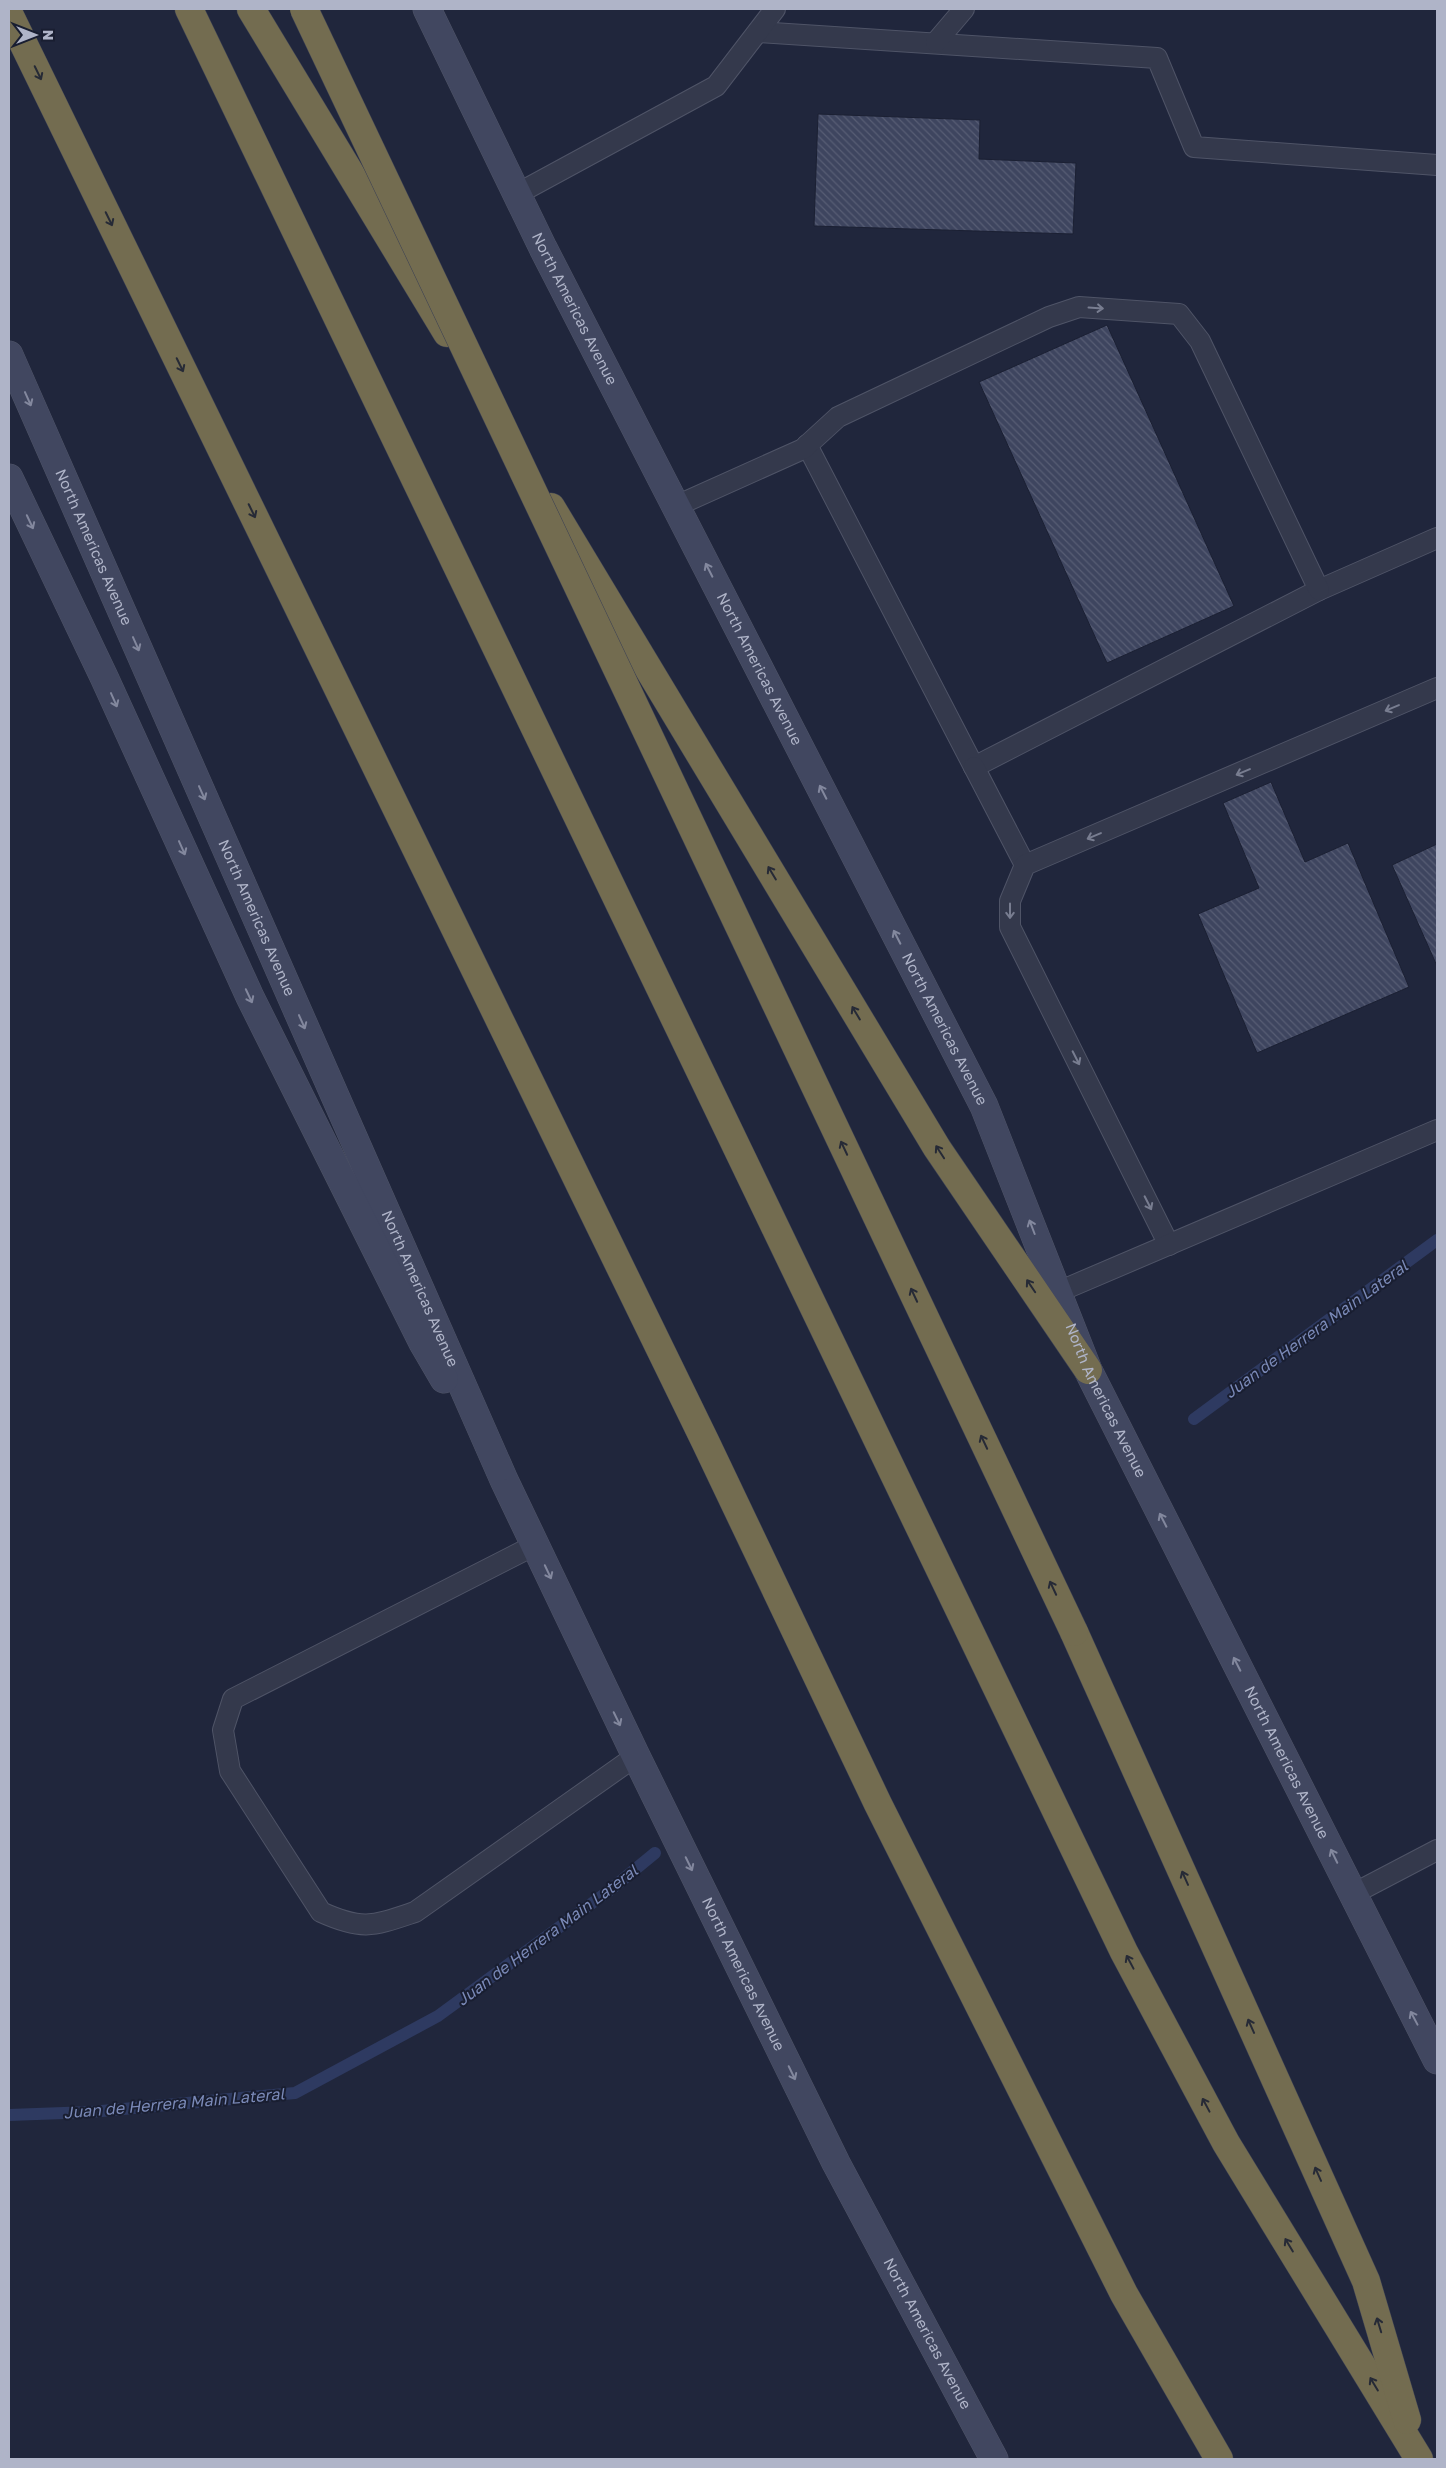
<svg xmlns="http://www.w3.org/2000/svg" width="1446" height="2468" font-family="'Golos Text',sans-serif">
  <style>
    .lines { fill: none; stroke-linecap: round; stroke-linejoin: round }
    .stream { stroke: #2e3a61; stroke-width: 12 }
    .building { fill: url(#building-back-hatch); stroke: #1b2033 }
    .service-casing { stroke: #4f5467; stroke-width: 22 }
    .secondary-casing { stroke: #4f5467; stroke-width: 29 }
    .motorway-casing { stroke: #3c4154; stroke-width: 29 }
    .service { stroke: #34394c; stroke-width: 20 }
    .secondary { stroke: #414760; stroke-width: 28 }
    .motorway { stroke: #736c50; stroke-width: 28 }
    .motorway-bridge-casing { stroke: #3c4154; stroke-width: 29; stroke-linecap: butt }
    .motorway-bridge { stroke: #736c50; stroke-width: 28 }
    .oneway { stroke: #262a36 }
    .oneway2 { stroke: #787d90 }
    .oneway3 { stroke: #83889e }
    .labels { text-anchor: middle; stroke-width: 4; stroke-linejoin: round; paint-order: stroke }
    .street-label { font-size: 15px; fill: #afb4c8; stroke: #191e31 }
    .water-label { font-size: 16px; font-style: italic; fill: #7b8ab8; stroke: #191e31 }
  </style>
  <defs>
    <pattern id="building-back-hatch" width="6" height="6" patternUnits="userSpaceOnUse" patternTransform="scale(1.25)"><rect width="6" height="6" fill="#3e455f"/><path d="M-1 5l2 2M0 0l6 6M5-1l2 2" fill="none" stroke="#575d74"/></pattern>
  </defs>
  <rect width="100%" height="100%" fill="#20263c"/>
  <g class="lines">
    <g class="stream">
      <path d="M1194,1419L1437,1240"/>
      <path d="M9,2115L91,2112L295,2093L438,2016L610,1890L655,1853"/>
    </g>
  </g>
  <g class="building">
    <path d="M818,114L980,120L979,159L1076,163L1073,234L814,226Z"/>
    <path d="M1107,325L1234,606L1107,663L979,382Z"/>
    <path d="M1271,782L1305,862L1348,843L1409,987L1257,1053L1198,914L1259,888L1223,803Z"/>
    <path d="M1437,844V966L1392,865Z"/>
  </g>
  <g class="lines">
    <defs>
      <g id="service">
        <path d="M758,32L1157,58L1194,147L1437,165"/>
        <path d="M936,42L964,9"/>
        <path d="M517,194L716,86L775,9"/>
        <path d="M807,445L974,767L1319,590L1437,538"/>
        <path d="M676,506L803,449L838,417L1049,317L1079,307L1179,314L1200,341L1319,590"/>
        <path d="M974,767L1025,865"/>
        <path d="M1169,1245L1010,927V901L1025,865L1437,688"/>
        <path d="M1058,1292L1437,1130"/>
        <path d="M535,1545L233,1699L223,1730L230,1771L321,1912C363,1931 373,1926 415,1912L636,1756"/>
        <path d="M1353,1894L1437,1850"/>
      </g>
      <g id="secondary">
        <path id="s1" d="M427,9L543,248L984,1106L1088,1370L1437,2060"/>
        <path id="s2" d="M9,355L504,1480L636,1756L836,2163L994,2459"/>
        <path d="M9,478L104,677L250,997L423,1343L444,1379"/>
      </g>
      <g id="motorway">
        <path d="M189,9L1124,1952L1226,2143L1419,2459"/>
        <path d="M251,9L447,333"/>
        <path d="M9,14L705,1441L878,1804L1124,2294L1219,2459"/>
        <path d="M551,507L937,1148L1088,1370"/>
        <path d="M1074,1632L1366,2281L1407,2420"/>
      </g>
    </defs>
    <use href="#service" class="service-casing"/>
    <use href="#secondary" class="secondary-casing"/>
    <use href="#motorway" class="motorway-casing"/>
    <use href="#service" class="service"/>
    <use href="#secondary" class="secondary"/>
    <use href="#motorway" class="motorway"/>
    <defs>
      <path id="motorway-bridge" d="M304,9L1074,1632"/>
    </defs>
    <use href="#motorway-bridge" class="motorway-bridge-casing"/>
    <use href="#motorway-bridge" class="motorway-bridge"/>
  </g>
  <defs><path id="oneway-shaft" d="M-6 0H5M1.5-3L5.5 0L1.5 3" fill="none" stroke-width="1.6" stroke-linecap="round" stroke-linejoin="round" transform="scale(1.25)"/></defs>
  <g class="oneway">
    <use href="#oneway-shaft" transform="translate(38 73) rotate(64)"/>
    <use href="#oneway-shaft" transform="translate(109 219) rotate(64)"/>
    <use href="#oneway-shaft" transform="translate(180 365) rotate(64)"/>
    <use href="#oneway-shaft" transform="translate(252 511) rotate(64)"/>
    <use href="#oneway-shaft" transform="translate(772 873) rotate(-121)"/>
    <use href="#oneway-shaft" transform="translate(856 1013) rotate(-121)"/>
    <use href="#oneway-shaft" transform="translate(844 1148) rotate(-115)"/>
    <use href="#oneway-shaft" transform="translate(940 1152) rotate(-123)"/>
    <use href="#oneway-shaft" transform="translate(1031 1286) rotate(-124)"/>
    <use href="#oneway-shaft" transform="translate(914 1295) rotate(-115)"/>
    <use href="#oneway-shaft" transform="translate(984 1442) rotate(-115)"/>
    <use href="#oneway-shaft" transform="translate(1053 1588) rotate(-115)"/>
    <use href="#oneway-shaft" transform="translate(1185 1878) rotate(-114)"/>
    <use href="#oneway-shaft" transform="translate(1130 1962) rotate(-118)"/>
    <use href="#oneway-shaft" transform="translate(1251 2026) rotate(-114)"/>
    <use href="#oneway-shaft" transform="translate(1206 2105) rotate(-118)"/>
    <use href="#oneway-shaft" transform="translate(1318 2174) rotate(-114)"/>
    <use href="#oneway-shaft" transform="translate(1289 2245) rotate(-121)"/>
    <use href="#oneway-shaft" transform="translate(1379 2325) rotate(-107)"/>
    <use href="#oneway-shaft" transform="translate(1374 2384) rotate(-121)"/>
  </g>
  <g class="oneway2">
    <use href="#oneway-shaft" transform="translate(1096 308) rotate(4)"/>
    <use href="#oneway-shaft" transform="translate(1392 708) rotate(157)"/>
    <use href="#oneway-shaft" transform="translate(1243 772) rotate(157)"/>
    <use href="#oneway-shaft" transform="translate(1094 836) rotate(157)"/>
    <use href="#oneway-shaft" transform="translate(1010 911) rotate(90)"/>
    <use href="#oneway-shaft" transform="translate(1076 1058) rotate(63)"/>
    <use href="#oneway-shaft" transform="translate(1148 1203) rotate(63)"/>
  </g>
  <g class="oneway3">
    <use href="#oneway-shaft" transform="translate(28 399) rotate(66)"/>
    <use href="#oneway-shaft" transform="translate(30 522) rotate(65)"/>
    <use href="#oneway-shaft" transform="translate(709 570) rotate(-117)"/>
    <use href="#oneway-shaft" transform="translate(136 644) rotate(66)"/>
    <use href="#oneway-shaft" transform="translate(114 700) rotate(66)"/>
    <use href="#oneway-shaft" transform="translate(823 792) rotate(-117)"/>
    <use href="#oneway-shaft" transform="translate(202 793) rotate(66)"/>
    <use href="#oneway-shaft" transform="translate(182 848) rotate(66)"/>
    <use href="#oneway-shaft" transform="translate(897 937) rotate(-117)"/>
    <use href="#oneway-shaft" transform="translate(249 996) rotate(65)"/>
    <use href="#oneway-shaft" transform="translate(302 1022) rotate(66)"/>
    <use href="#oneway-shaft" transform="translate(1032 1227) rotate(-111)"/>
    <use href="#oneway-shaft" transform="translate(1163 1520) rotate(-117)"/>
    <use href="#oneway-shaft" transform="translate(548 1572) rotate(65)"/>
    <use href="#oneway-shaft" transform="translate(1237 1664) rotate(-117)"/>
    <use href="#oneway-shaft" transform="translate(617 1719) rotate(64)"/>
    <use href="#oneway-shaft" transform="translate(1334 1856) rotate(-116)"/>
    <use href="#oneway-shaft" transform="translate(689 1864) rotate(64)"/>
    <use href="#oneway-shaft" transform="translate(1414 2018) rotate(-118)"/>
    <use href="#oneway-shaft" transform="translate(792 2073) rotate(64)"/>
  </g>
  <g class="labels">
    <g class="street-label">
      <text dy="5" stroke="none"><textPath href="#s1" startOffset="334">North Americas Avenue</textPath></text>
      <text dy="5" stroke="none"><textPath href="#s2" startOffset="210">North Americas Avenue</textPath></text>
      <text dy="5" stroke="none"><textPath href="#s1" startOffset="739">North Americas Avenue</textPath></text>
      <text dy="5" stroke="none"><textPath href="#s2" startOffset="615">North Americas Avenue</textPath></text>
      <text dy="5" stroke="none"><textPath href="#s1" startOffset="1144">North Americas Avenue</textPath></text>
      <text dy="5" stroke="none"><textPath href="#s2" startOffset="1020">North Americas Avenue</textPath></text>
      <text dy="5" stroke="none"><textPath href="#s1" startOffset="1549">North Americas Avenue</textPath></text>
      <text dy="5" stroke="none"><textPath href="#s1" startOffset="1954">North Americas Avenue</textPath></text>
      <text dy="5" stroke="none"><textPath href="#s2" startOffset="1778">North Americas Avenue</textPath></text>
      <text dy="5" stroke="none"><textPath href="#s2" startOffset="2182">North Americas Avenue</textPath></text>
    </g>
    <g class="water-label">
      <text transform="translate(1316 1329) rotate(-36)" y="6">Juan de Herrera Main Lateral</text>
      <text transform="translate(547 1935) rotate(-37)" y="6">Juan de Herrera Main Lateral</text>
      <text transform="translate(174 2103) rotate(-5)" y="6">Juan de Herrera Main Lateral</text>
    </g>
  </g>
  <rect width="1446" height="2468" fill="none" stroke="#afb4c8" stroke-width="20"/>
  <g transform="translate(35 35) rotate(90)" stroke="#191e31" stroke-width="4" paint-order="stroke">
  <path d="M0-4L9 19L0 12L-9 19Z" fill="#afb4c8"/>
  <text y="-8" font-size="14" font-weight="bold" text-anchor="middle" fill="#afb4c8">N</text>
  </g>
</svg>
